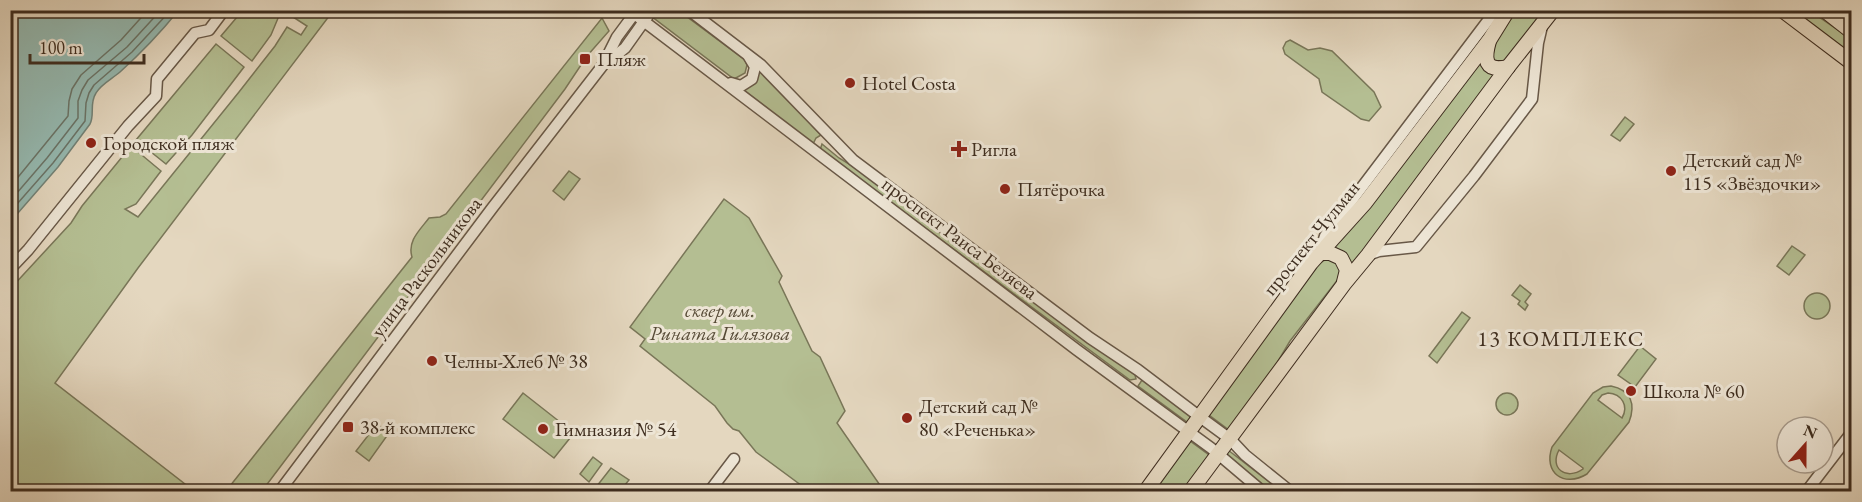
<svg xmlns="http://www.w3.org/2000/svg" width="1862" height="502" font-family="'EB Garamond',serif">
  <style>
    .green { fill: #b4be92; stroke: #797658; stroke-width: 1.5; fill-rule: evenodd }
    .water { fill: #95bab2; stroke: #728277; stroke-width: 1.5 }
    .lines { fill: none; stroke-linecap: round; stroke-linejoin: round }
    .shore { stroke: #6a7468; stroke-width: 1.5 }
    .minor-casing { stroke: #685847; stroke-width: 13 }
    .major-casing { stroke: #3e2d1f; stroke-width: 16 }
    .minor { stroke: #ede5d5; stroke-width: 10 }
    .major { stroke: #e4d7bf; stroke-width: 14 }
    .poi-dot { fill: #8f2418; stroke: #ede5d5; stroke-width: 2 }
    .labels { text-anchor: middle; stroke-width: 6; stroke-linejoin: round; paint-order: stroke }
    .poi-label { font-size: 20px; fill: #3e2d1f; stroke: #ede5d5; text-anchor: start }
    .street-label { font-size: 20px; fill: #3e2d1f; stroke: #ede5d5 }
    .park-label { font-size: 20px; font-style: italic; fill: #564a36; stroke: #ede5d5 }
    .quarter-label { font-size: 22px; letter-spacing: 1.5px; fill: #3e2d1f; stroke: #ede5d5 }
  </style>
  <rect width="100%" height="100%" fill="#e4d7bf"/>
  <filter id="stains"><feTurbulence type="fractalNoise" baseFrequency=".00333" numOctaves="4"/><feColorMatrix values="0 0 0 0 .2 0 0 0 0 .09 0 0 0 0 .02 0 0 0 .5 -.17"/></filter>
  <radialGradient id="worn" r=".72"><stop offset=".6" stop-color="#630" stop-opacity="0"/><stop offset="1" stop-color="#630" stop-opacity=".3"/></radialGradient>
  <g class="green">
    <path d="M243,10L281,11L271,35L252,61L221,36Z"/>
    <path d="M297,11H333L138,268L55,383L194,491H11V288L71,223L82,206L131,146L161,171L136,204L125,209L138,217L239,92L275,46L287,27L301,35L307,26L293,17Z"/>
    <path d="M655,11H679L745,60L747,65L745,73L734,79L651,16Z"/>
    <path d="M1516,11H1546L1509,60L1494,63L1491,48Z"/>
    <path d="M1793,11H1810L1851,39V56Z"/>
    <path d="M602,18L609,31L587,56L565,89L262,491H226L412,257C407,241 420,230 429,218L440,217L446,214Z"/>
    <path d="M1290,40L1308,50L1320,48L1332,51L1374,92L1381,107L1369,121L1361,119L1322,92L1319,79L1285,54L1283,48L1286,42Z"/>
    <path d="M216,44L244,67L192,135L166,164L136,140Z"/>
    <path d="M1480,58L1498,73L1352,267C1350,255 1343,252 1332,249Z"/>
    <path d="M759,68L821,135L816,138L813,144L741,88Z"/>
    <path d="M1625,117L1634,124L1620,141L1611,135Z"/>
    <path d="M822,144L839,158L862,172L1135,375L1136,379L1130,380L820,150Z"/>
    <path d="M569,171L580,179L564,200L553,191Z"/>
    <path d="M724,199L749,218L782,276L779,282L812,351L820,357L845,411L837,423L884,491H809L756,452L739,431L733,429L727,423L715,406L640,346L645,339L630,327Z"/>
    <path d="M1792,246L1805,255L1789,275L1777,266Z"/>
    <path d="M1328,258L1334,259L1341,268L1339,278L1290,341L1274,368L1229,430L1209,415L1297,290L1318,264Z"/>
    <path d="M1520,285L1531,294L1525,302L1528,305L1525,310L1518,304L1520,301L1512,295Z"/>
    <circle cx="1817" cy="306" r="13"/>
    <path d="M1462,312L1470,318L1437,363L1429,356Z"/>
    <path d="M1640,346L1656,359L1635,387L1618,375Z"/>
    <path d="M1142,380L1191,417L1187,422L1138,386Z"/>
    <path d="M1611,386C1631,390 1636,404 1629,422L1587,474C1564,488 1543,473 1552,447L1593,393L1603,387ZM1608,393C1622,394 1629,406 1622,418L1598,400L1602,395ZM1559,450L1583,468V469C1566,481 1549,468 1559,450Z"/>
    <circle cx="1507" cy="404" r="11"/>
    <path d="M523,393L574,433L554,458L503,419Z"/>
    <path d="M377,424L389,433L369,461L356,451Z"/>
    <path d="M1190,441L1209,455L1182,491L1153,492Z"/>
    <path d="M1228,450L1281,491H1271L1225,455Z"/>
    <path d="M593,457L602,464L589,482L580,474Z"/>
    <path d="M611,468L629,480L620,491H593Z"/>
  </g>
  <path class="water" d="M11,10L178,11C161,32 141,53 120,72C112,79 101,84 96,93C89,104 95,114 90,124L58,167L11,221Z"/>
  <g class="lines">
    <g class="shore">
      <path d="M10,187L68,116L69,101L72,89L81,75L121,40L148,10"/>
      <path d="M10,201L47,158L78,118V101L82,90L88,80L127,47L161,10"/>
      <path d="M10,212L53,163L85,121L86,103L89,93L94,85L132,52L171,10"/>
    </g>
    <defs>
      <g id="minor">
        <path d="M629,10L1077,350L1211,448L1263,492"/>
        <path d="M689,10L761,65L853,160L1090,338L1138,370L1200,417L1230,439L1245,455L1291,492"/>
        <path d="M606,63L625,48L652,10"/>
        <path d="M731,83L741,86L752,79L755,67L749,57"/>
        <path d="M1320,252L1325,236L1496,10"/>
        <path d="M1368,255L1379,251L1416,247L1474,176L1532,99L1538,43L1542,26"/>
        <path d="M10,269L28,250L128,126L156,96L157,79L195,33L209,30L224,10"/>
        <path d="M279,492L493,207L603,65L617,37L637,10"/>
        <path d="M709,492L734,459"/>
        <path d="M1806,492L1852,432"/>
      </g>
      <g id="major">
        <path d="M1782,10L1852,63"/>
        <path d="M1824,10L1852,32"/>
        <path d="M1489,41C1484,59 1484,72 1508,67"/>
        <path d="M1320,253H1330L1341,258L1347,270L1344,282"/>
        <path d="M1145,492L1311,263L1365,203L1490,39L1508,10"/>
        <path d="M1190,492L1344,284L1368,255L1508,67L1553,10"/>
      </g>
    </defs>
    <use href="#minor" class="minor-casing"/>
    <use href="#major" class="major-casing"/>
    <use href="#minor" class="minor"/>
    <use href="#major" class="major"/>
  </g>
  <g class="poi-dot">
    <rect x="579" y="53" width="12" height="12" rx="3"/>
    <circle cx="850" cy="83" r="6"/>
    <circle cx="91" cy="143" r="6"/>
    <path d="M956 140h6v6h6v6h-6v6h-6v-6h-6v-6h6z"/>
    <circle cx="1671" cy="171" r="6"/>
    <circle cx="1005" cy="189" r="6"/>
    <circle cx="432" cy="361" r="6"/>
    <circle cx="1631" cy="391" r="6"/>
    <circle cx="907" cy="418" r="6"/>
    <rect x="342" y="421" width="12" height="12" rx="3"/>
    <circle cx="543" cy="429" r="6"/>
  </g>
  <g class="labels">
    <g class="poi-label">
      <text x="597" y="66">Пляж</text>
      <text x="862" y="90">Hotel Costa</text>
      <text x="103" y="150">Городской пляж</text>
      <text x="971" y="156">Ригла</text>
      <text x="1683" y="167">Детский сад №<tspan x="1683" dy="23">115 «Звёздочки»</tspan></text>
      <text x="1017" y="196">Пятёрочка</text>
      <text x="444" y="368">Челны-Хлеб № 38</text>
      <text x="1643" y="398">Школа № 60</text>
      <text x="919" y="413">Детский сад №<tspan x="919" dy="23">80 «Реченька»</tspan></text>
      <text x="360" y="434">38-й комплекс</text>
      <text x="555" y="436">Гимназия № 54</text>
    </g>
    <g class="street-label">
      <text transform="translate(960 238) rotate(37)" y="7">проспект Раиса Беляева</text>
      <text transform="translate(1311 238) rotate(-51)" y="7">проспект Чулман</text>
      <text transform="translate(426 267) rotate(-53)" y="7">улица Раскольникова</text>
    </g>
    <g class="park-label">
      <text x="720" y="317">сквер им.<tspan x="720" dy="23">Рината Гилязова</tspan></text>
    </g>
    <g class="quarter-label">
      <text x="1561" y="346">13 КОМПЛЕКС</text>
    </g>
  </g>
  <rect width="1862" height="502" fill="none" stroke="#e4d7bf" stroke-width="36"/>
  <rect x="12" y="12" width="1838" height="478" fill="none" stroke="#3e2d1f" stroke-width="3"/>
  <rect x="18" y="18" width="1826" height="466" fill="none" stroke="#3e2d1f" stroke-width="1.5"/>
  <g transform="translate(1805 445) rotate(21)"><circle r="28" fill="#ede5d5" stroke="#a79b8c" stroke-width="1.5"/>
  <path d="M0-4.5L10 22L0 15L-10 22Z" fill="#8f2418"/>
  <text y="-9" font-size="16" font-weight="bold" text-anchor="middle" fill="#3e2d1f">N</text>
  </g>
  <path d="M30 54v9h114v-9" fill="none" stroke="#3e2d1f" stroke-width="3"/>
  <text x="39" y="54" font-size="18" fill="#3e2d1f" stroke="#ede5d5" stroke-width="4.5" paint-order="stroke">100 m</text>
  <rect width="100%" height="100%" filter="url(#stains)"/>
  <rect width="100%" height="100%" fill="url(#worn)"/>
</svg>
